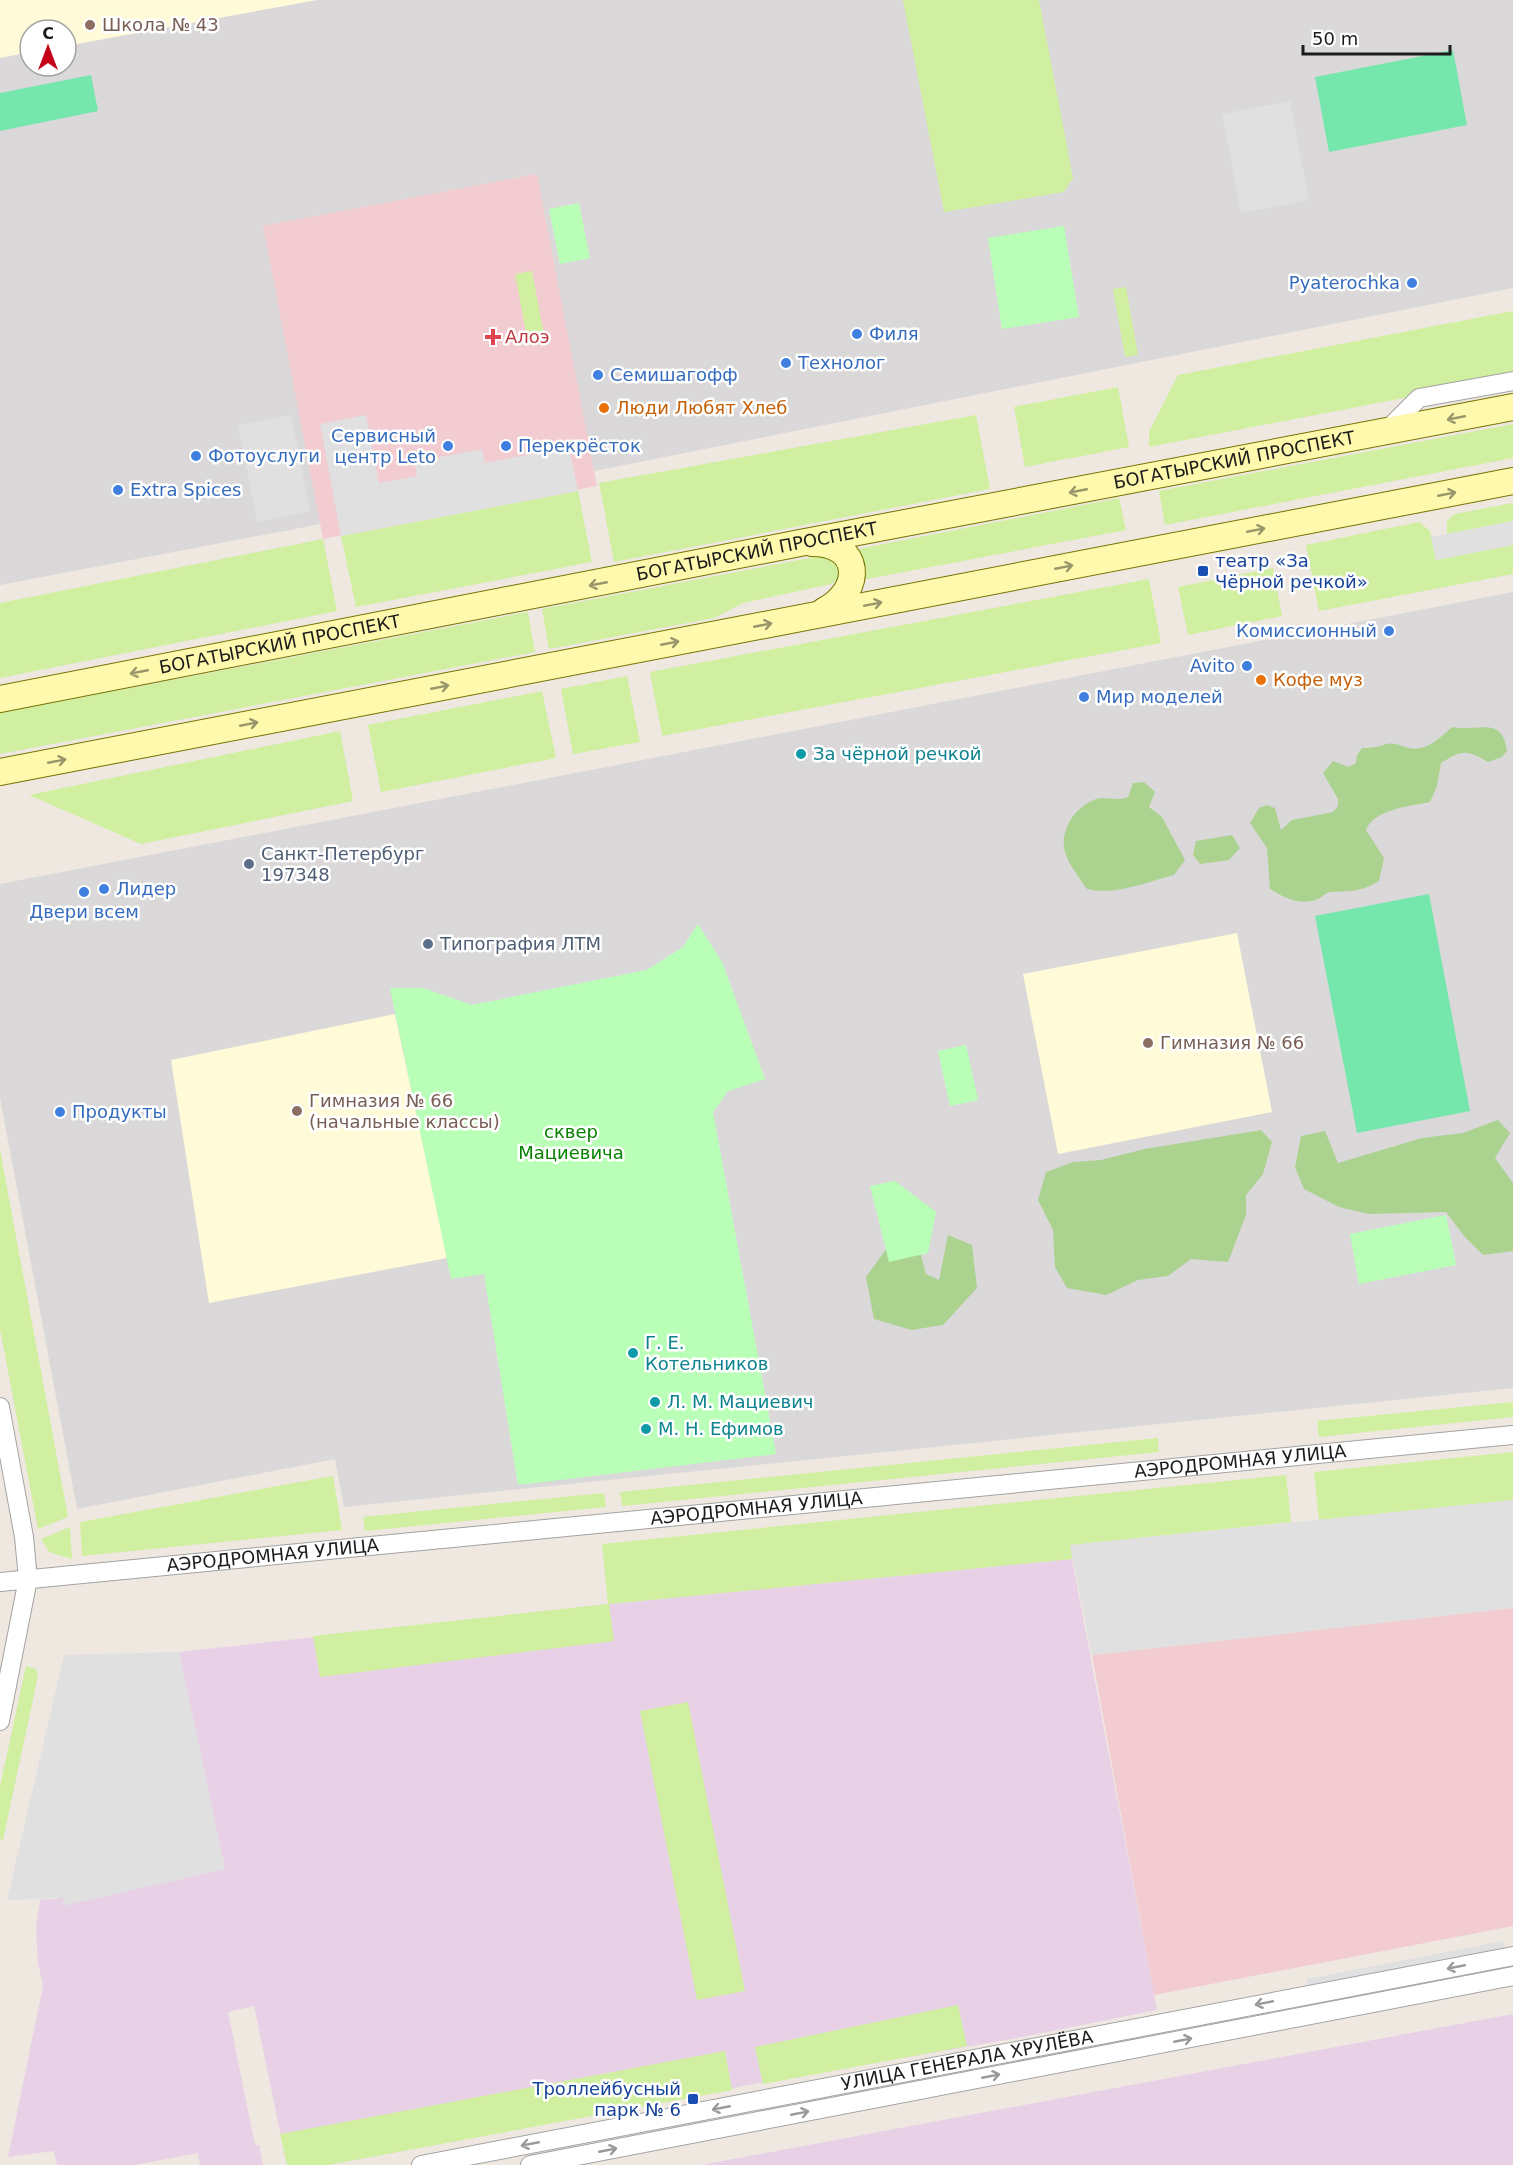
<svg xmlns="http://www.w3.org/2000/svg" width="1513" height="2165" font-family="'DejaVu Sans',sans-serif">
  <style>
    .residential { fill: #dad8d9; fill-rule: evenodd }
    .commercial { fill: #f2ccd0 }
    .industrial { fill: #e8d1e7 }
    .education { fill: #fffad8 }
    .grass { fill: #d1efa0 }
    .forest { fill: #acd290 }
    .park { fill: #baffb7 }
    .pitch { fill: #75e6ac }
    .parking { fill: #e0e0e0 }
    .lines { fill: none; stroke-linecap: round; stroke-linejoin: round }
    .street-casing { stroke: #a3a3a3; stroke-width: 20 }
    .secondary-casing { stroke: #757300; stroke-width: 28 }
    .street { stroke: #fff; stroke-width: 18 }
    .secondary { stroke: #fff9ad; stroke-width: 26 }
    .oneway { stroke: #99966c }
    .oneway2 { stroke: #999 }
    .education-dot { fill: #8d6e63; stroke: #fff; stroke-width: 2 }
    .shop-dot { fill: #3f7fe0; stroke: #fff; stroke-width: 2 }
    .health-dot { fill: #e0444e; stroke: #fff; stroke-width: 2 }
    .food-dot { fill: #e8710a; stroke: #fff; stroke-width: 2 }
    .transit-dot { fill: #1a4fb4; stroke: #fff; stroke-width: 2 }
    .culture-dot { fill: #0f9aa8; stroke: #fff; stroke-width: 2 }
    .service-dot { fill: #5c6f8a; stroke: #fff; stroke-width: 2 }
    .labels { text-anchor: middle; stroke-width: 5; stroke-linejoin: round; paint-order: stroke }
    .education-label { font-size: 18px; fill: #785e54; stroke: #fff; text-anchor: start }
    .shop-label { font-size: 18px; fill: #366cbe; stroke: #fff; text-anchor: start }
    .health-label { font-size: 18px; fill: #be3a42; stroke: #fff; text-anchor: start }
    .food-label { font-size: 18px; fill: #c56008; stroke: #fff; text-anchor: start }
    .street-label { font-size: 18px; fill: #1c1c1c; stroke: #fff }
    .transit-label { font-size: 18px; fill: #164399; stroke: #fff; text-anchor: start }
    .culture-label { font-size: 18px; fill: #0d838f; stroke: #fff; text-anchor: start }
    .service-label { font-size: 18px; fill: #4e5e75; stroke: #fff; text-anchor: start }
    .park-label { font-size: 18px; fill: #078201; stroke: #fff }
  </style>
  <rect width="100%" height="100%" fill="#eee8e0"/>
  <g class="residential">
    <path d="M0,0H1513V288L594,471L536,174L263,226L321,524L0,585ZM30,30H66V66H30Z"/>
    <path d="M1513,592V1388L344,1507L335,1459L77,1509L0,1098V884Z"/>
  </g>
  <g class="commercial">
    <path d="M537,174L597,486L323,539L263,226Z"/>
    <path d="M1513,1608V1926L1154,1995L1092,1655Z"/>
  </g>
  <g class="industrial">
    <path d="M1072,1559L1157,2010L1017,2038L748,2085L328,2165H287L254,2006L228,2012L255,2145H259L263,2165H200L198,2153L135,2165H57L54,2151L8,2157L43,1986L38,1963L36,1927L40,1900L64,1898L63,1905L225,1869L179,1652L609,1604Z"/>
    <path d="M1513,2014V2165H701Z"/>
  </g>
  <g class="education">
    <path d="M0,0H317L66,46V30H30V52L0,58Z"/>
    <path d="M1237,933L1272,1112L1058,1154L1023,974Z"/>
    <path d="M395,1014L447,1258L209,1303L171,1060Z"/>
  </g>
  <g class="grass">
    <path d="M903,0H1039L1073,178L1064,192L944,212Z"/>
    <path d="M532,271L545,340L528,343L515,274Z"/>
    <path d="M1126,287L1138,355L1125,357L1113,289Z"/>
    <path d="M1513,311V377L1149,447V432L1178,375Z"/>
    <path d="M1118,387L1129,447L1025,467L1014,407Z"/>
    <path d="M976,415L990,489L614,562L599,483Z"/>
    <path d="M1513,424V458L1165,525L1159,491Z"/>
    <path d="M578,491L592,562L356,607L341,536Z"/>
    <path d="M1119,498L1126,530L862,580L853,550Z"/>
    <path d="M1513,503V521L1447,534V521L1455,514Z"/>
    <path d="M1419,522L1430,531L1436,560L1513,545V574L1319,611L1306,545Z"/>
    <path d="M323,539L337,611L0,678V603Z"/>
    <path d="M825,555L838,562C839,573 841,579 831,584L743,603L714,618L549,649L542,609Z"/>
    <path d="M1273,568L1282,616L1188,635L1178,587Z"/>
    <path d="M1149,579L1161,643L662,736L650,672Z"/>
    <path d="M528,612L535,652L0,754V713Z"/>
    <path d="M627,676L640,742L573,754L561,689Z"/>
    <path d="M542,691L556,758L381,792L368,725Z"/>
    <path d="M340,731L353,801L141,844L29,795Z"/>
    <path d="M0,1150L68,1517L38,1529L0,1329Z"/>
    <path d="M1513,1402V1417L1319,1437L1317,1421Z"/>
    <path d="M1158,1438L1159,1452L622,1506L620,1492Z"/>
    <path d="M1513,1452V1500L1319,1520L1314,1472Z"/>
    <path d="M1286,1475L1291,1522L1071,1545L1072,1559L609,1604L614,1641L320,1677L313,1636L608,1604L602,1544Z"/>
    <path d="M333,1476L342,1530L82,1556L80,1522Z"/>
    <path d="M604,1493L606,1507L365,1531L363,1517Z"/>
    <path d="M70,1527L72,1559L49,1552L41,1539Z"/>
    <path d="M26,1666L36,1669L38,1676L3,1840L0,1839V1786Z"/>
    <path d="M688,1702L745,1991L697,2000L640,1711Z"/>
    <path d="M958,2005L967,2046L763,2084L755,2047Z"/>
    <path d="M725,2051L732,2090L328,2165H287L280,2134Z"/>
  </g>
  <g class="forest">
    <path d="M1452,727C1480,732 1502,715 1507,751L1502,757L1488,762C1466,749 1462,750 1441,763L1437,786L1430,802C1411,806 1374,809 1366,830L1384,858L1379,881C1362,892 1349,891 1330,892C1325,893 1322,897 1318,899C1300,906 1285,898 1270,889L1267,848L1250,823L1259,808L1267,805L1275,808L1281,830L1292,820L1333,812L1338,806V799L1323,773L1333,761L1349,767L1356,763L1357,755L1362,748C1372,748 1377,747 1386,744C1395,742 1401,746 1409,748C1426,752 1441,737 1452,727Z"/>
    <path d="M1144,782L1155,792L1149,807L1162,817L1185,860L1174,875C1147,882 1115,896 1087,889C1070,864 1054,848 1071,819C1077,810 1086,803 1096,799C1106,796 1117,802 1128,797L1133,783Z"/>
    <path d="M1232,835L1240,848L1229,860L1200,864L1193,855L1196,841Z"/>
    <path d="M1498,1120L1510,1133L1495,1158L1513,1183V1251L1483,1255L1465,1237L1446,1212L1368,1214L1339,1207L1304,1189L1295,1167L1301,1136L1325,1131L1338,1163L1422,1138L1463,1133Z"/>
    <path d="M1261,1130L1272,1142L1263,1174L1246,1195V1215L1228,1262L1191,1259L1168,1276L1138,1280L1106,1295L1067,1288L1055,1267L1053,1230L1038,1200L1046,1172L1073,1162L1101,1160L1145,1149Z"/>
    <path d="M948,1235L972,1245L977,1288L943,1325L911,1330L874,1319L866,1277L890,1244L917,1240L926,1274L939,1280Z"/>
  </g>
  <g class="park">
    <path d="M579,203L590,258L560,264L549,209Z"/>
    <path d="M1064,226L1079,317L1002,329L988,238Z"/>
    <path d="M698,924L722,962L765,1079L728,1091L713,1112L776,1454L518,1485L484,1274L451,1279L390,988H423L472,1005L647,970L683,947Z"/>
    <path d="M966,1045L978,1100L950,1106L938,1051Z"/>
    <path d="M895,1181L936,1212L928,1253L889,1262L870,1186Z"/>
    <path d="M1446,1215L1456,1265L1359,1284L1350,1234Z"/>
  </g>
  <g class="pitch">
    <path d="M1453,50L1467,125L1329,152L1315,77Z"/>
    <path d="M91,75L98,111L0,131V93Z"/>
    <path d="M1429,894L1470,1111L1357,1133L1315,916Z"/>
  </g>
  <g class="parking">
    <path d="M1290,101L1309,200L1241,213L1222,114Z"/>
    <path d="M291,415L310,511L257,522L238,425Z"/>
    <path d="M366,415L379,483L417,476L415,462L482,449L485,463L569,447L578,491L341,536L320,424Z"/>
    <path d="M1513,521V545L1436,560L1431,537Z"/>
    <path d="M1513,1500V1608L1092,1655L1070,1545Z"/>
    <path d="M179,1652L225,1869L63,1906L64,1898L7,1900L64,1655Z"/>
    <path d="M1503,1941L1505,1950L1308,1989L1307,1979Z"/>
  </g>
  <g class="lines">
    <defs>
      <g id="street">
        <path d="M1386,431L1419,398L1513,381"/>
        <path d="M0,1407L24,1537L28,1579L0,1721"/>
        <path id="s1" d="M0,1582L1513,1435"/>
        <path id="s2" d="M421,2165L1513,1956"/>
        <path d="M530,2165L1513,1976"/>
      </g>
      <g id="secondary">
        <path d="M812,543C862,543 864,590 824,611"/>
        <path id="s3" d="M0,699L800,543L1513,407"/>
        <path d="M0,772L1513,481"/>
      </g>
    </defs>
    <use href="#street" class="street-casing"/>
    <use href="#secondary" class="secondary-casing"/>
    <use href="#street" class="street"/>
    <use href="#secondary" class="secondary"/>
  </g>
  <defs><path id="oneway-shaft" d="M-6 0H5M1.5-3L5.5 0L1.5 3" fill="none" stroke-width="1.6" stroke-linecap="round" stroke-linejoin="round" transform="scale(1.5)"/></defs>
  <g class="oneway">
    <use href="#oneway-shaft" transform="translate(1456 418) rotate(169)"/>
    <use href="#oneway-shaft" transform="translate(1078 491) rotate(169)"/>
    <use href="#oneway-shaft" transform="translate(1447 494) rotate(-11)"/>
    <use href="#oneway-shaft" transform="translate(1256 530) rotate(-11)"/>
    <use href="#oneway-shaft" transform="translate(1064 567) rotate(-11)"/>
    <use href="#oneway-shaft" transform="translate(598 584) rotate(169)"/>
    <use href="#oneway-shaft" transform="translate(873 604) rotate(-11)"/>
    <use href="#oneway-shaft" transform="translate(763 625) rotate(-11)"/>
    <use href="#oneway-shaft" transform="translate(670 643) rotate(-11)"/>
    <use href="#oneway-shaft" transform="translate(139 672) rotate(169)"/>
    <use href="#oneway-shaft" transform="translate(440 687) rotate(-11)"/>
    <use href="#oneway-shaft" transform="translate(249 724) rotate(-11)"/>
    <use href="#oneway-shaft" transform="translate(57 761) rotate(-11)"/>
  </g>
  <g class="oneway2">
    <use href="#oneway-shaft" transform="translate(1456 1967) rotate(169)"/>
    <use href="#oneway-shaft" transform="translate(1264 2003) rotate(169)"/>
    <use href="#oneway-shaft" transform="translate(1183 2040) rotate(-11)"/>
    <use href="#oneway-shaft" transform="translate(991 2076) rotate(-11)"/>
    <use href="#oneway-shaft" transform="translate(721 2108) rotate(169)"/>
    <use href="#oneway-shaft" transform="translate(800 2113) rotate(-11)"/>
    <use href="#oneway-shaft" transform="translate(530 2144) rotate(169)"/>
    <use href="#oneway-shaft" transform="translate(608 2150) rotate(-11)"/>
  </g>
  <g class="education-dot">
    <circle cx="90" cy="25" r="6"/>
    <circle cx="1148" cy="1043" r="6"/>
    <circle cx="297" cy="1111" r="6"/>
  </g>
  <g class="shop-dot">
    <circle cx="1412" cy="283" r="6"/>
    <circle cx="857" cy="334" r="6"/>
    <circle cx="786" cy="363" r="6"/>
    <circle cx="598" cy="375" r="6"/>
    <circle cx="448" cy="446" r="6"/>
    <circle cx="506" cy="446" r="6"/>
    <circle cx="196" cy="456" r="6"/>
    <circle cx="118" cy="490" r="6"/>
    <circle cx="1389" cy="631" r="6"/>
    <circle cx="1247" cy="666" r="6"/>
    <circle cx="1084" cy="697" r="6"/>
    <circle cx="104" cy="889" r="6"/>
    <circle cx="84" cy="892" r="6"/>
    <circle cx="60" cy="1112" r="6"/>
  </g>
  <path class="health-dot" d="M490 328h6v6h6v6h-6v6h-6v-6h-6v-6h6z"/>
  <g class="food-dot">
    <circle cx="604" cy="408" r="6"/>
    <circle cx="1261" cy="680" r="6"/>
  </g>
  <g class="transit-dot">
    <rect x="1197" y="565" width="12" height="12" rx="3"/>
    <rect x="687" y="2093" width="12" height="12" rx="3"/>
  </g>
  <g class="culture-dot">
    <circle cx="801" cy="754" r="6"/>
    <circle cx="633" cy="1353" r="6"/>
    <circle cx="655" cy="1402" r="6"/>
    <circle cx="646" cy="1429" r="6"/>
  </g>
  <g class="service-dot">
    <circle cx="249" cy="864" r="6"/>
    <circle cx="428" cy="944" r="6"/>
  </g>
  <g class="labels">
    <g class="education-label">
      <text x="102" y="31">Школа № 43</text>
      <text x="1160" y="1049">Гимназия № 66</text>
      <text x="309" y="1107">Гимназия № 66<tspan x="309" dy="21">(начальные классы)</tspan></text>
    </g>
    <g class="shop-label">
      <text x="1400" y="289" text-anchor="end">Pyaterochka</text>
      <text x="869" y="340">Филя</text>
      <text x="798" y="369">Технолог</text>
      <text x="610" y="381">Семишагофф</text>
      <text x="436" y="442" text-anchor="end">Сервисный<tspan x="436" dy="21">центр Leto</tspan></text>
      <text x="518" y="452">Перекрёсток</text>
      <text x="208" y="462">Фотоуслуги</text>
      <text x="130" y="496">Extra Spices</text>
      <text x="1377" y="637" text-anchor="end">Комиссионный</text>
      <text x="1235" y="672" text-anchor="end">Avito</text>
      <text x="1096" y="703">Мир моделей</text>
      <text x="116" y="895">Лидер</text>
      <text x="84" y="918" text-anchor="middle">Двери всем</text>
      <text x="72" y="1118">Продукты</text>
    </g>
    <g class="health-label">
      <text x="505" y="343">Алоэ</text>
    </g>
    <g class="food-label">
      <text x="616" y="414">Люди Любят Хлеб</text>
      <text x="1273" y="686">Кофе муз</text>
    </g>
    <g class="street-label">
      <text dy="6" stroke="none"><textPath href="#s3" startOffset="1257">БОГАТЫРСКИЙ ПРОСПЕКТ</textPath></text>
      <text dy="6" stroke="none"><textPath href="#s3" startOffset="771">БОГАТЫРСКИЙ ПРОСПЕКТ</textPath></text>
      <text dy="6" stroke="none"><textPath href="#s3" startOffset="285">БОГАТЫРСКИЙ ПРОСПЕКТ</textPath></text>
      <text dy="6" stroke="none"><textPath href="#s1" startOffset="1246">АЭРОДРОМНАЯ УЛИЦА</textPath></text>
      <text dy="6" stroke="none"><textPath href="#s1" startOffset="760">АЭРОДРОМНАЯ УЛИЦА</textPath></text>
      <text dy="6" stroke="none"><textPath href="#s1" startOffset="274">АЭРОДРОМНАЯ УЛИЦА</textPath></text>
      <text dy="6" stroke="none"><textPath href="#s2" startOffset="556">УЛИЦА ГЕНЕРАЛА ХРУЛЁВА</textPath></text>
    </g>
    <g class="transit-label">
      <text x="1215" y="567">театр «За<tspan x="1215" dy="21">Чёрной речкой»</tspan></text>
      <text x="681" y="2095" text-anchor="end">Троллейбусный<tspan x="681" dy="21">парк № 6</tspan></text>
    </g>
    <g class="culture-label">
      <text x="813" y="760">За чёрной речкой</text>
      <text x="645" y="1349">Г. Е.<tspan x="645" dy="21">Котельников</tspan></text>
      <text x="667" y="1408">Л. М. Мациевич</text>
      <text x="658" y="1435">М. Н. Ефимов</text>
    </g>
    <g class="service-label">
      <text x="261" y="860">Санкт-Петербург<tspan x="261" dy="21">197348</tspan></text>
      <text x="440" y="950">Типография ЛТМ</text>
    </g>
    <g class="park-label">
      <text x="571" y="1138">сквер<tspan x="571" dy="21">Мациевича</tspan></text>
    </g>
  </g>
  <g transform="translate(48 48)"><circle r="28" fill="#ffffff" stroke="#a4a4a4" stroke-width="1.5"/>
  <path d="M0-4.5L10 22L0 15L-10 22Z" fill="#c7001a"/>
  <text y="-9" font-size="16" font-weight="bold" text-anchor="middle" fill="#1c1c1c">С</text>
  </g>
  <path d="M1303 45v9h147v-9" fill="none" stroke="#1c1c1c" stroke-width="3"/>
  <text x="1312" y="45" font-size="18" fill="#1c1c1c" stroke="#ffffff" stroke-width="4.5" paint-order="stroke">50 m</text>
</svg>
